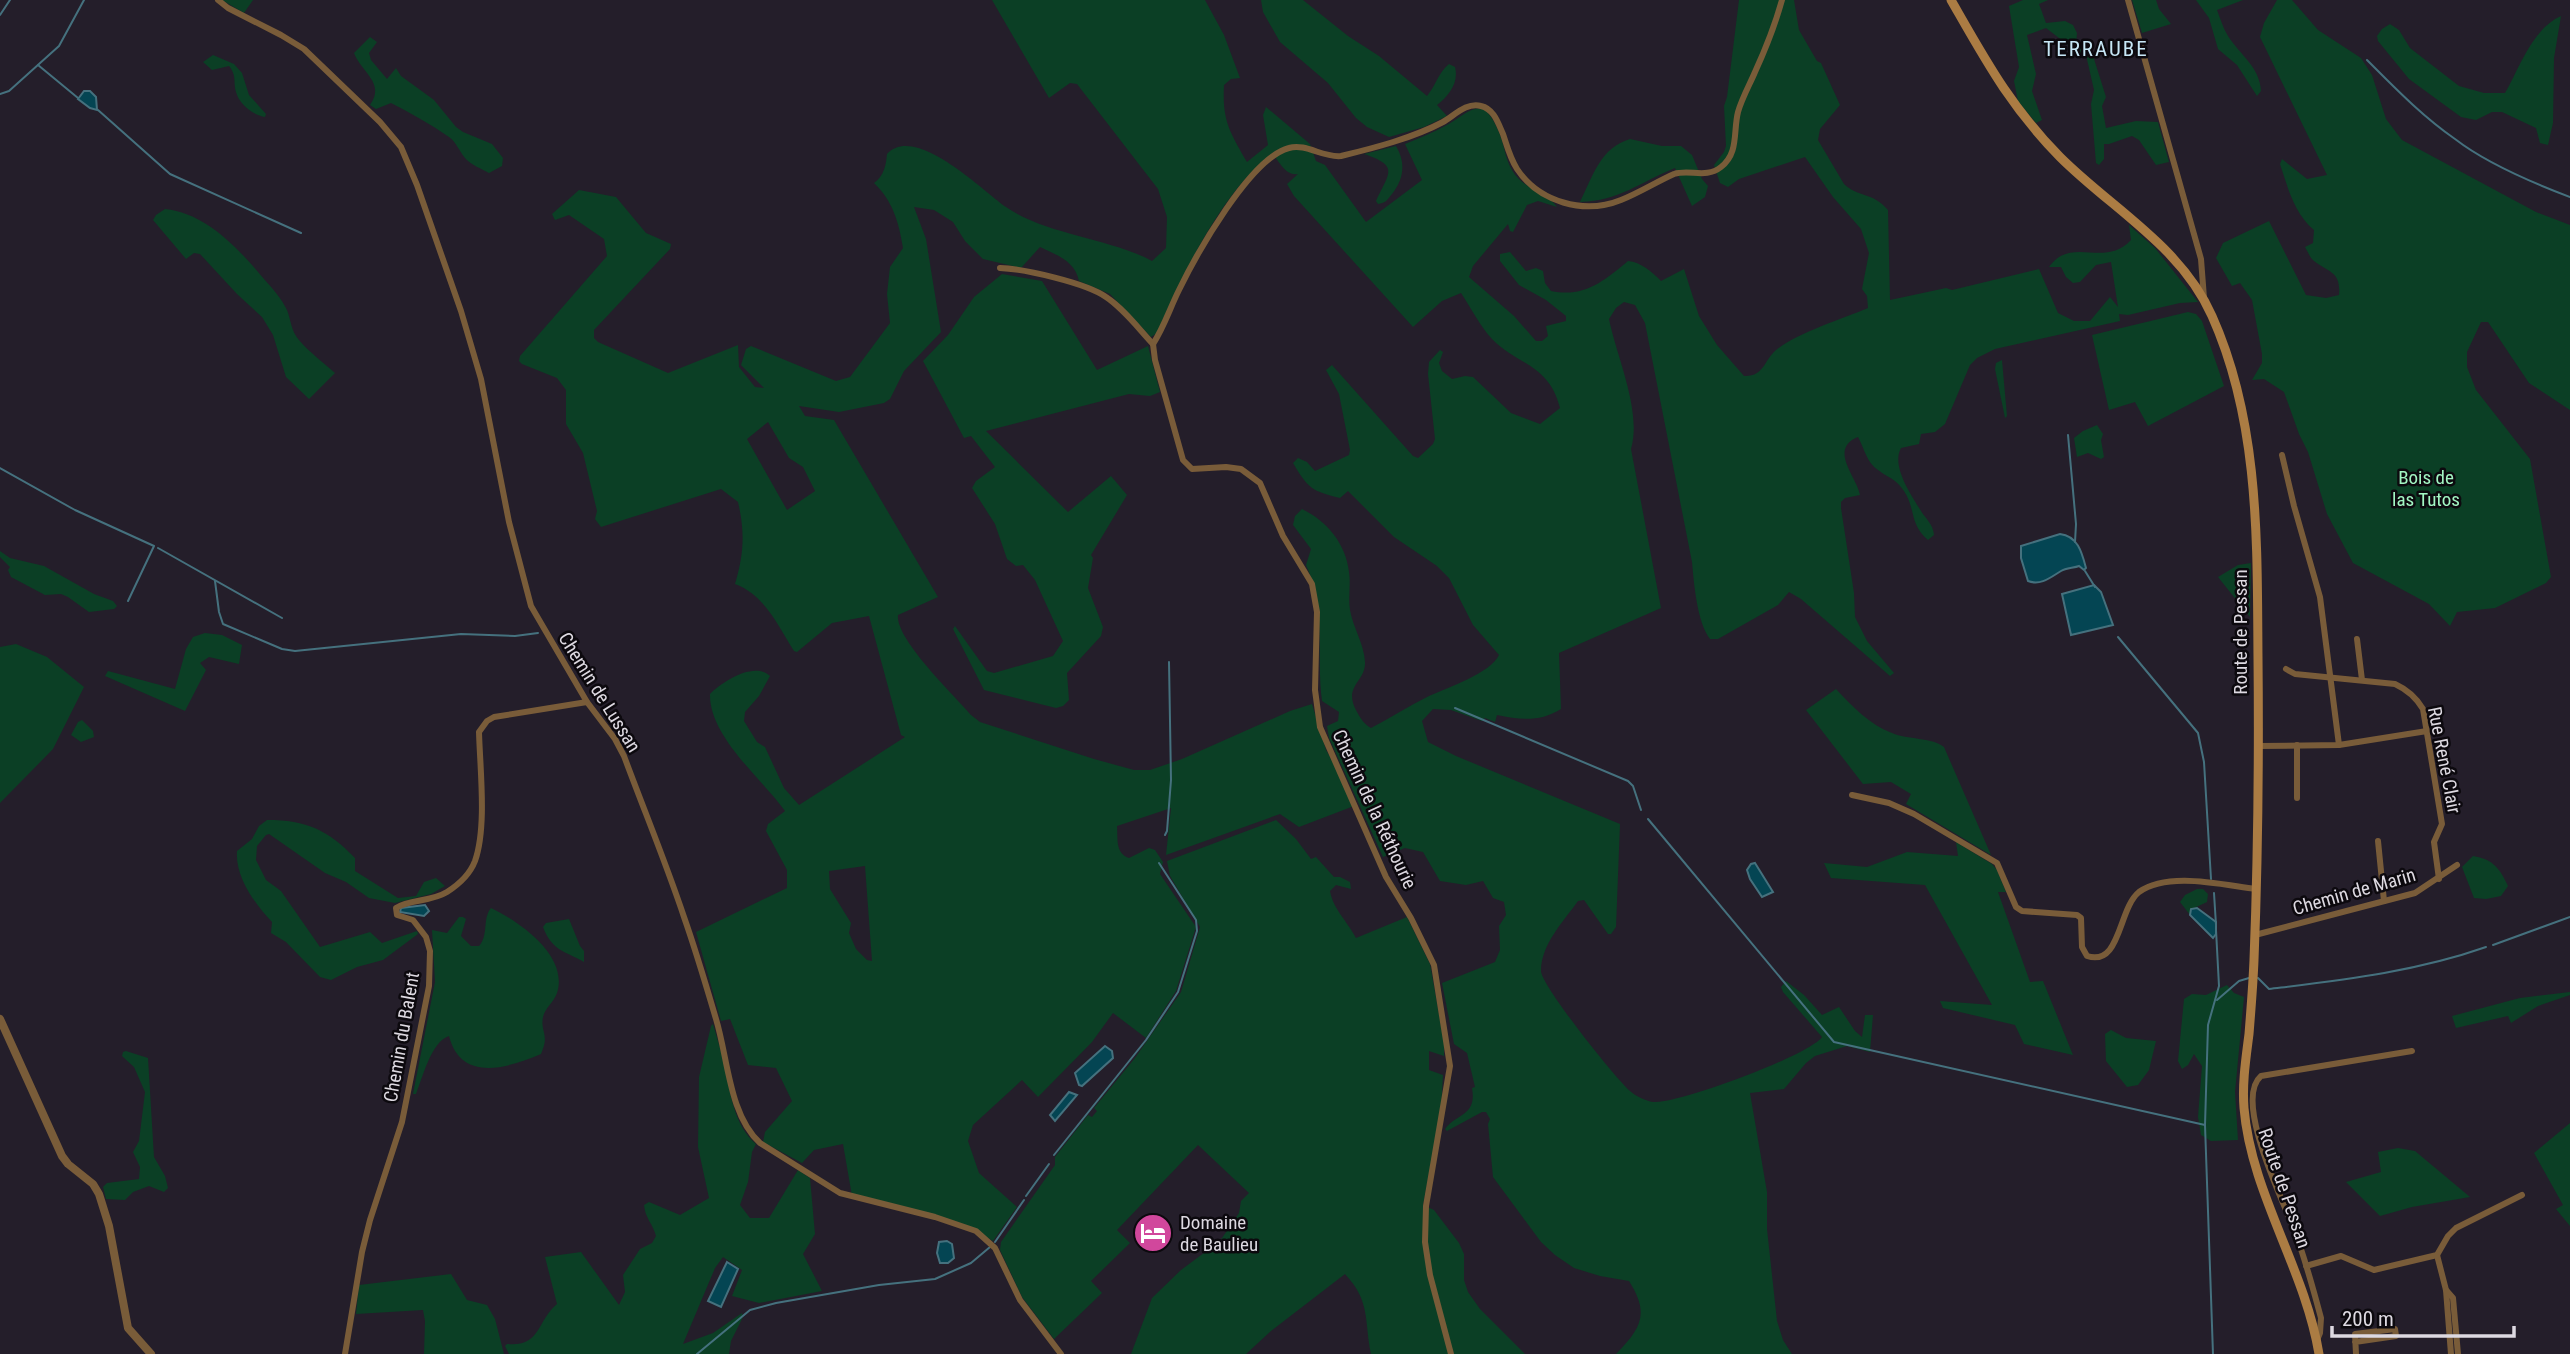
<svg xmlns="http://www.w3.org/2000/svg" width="2570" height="1354" font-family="'Roboto Condensed',sans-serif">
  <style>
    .green { fill: #0b3f25; fill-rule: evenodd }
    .water { fill: #044553; stroke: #45717e; stroke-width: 2 }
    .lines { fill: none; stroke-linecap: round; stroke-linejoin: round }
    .stream { stroke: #45717e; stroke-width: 2 }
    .minor { stroke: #795c39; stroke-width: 6 }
    .tertiary { stroke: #795c39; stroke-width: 8 }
    .secondary { stroke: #ab7c43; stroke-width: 9 }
    .labels { text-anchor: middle; stroke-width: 5; stroke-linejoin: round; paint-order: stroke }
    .park-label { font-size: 19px; fill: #a2f6c3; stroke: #0c090e }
    .street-label { font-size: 19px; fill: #ddd9e1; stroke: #0c090e }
    .poi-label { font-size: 19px; fill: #ddd9e1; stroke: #0c090e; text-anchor: start }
    .neighbourhood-label { font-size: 21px; letter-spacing: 2px; fill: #c7e7f6; stroke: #0c090e }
  </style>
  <rect width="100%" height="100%" fill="#241e2a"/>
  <g class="green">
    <path d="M222,0H253L244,13Z"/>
    <path d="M992,0H1205L1224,35L1240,78L1231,79L1224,85C1222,121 1230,132 1247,162L1268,145L1263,115L1266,107L1310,144L1316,161L1325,165L1366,222L1422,180L1405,144C1419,138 1432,133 1445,126C1469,113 1482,92 1498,130C1504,142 1505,159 1512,170C1522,189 1546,191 1557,207L1538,201L1527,205L1513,232L1510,231L1508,224L1473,266L1469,277L1514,316L1536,341H1542L1548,336L1546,326L1566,321V316L1546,300L1519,285L1500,261V254L1510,252L1526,271L1536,268L1543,271L1545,283L1551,291C1584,298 1604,281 1628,261C1641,262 1652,272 1661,281L1684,269L1699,316L1717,345L1744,376C1764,377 1764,360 1776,350C1797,333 1842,319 1868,308L1867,296L1862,289L1869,253L1861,229L1833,197L1805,157L1739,179L1728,187L1720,183L1714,165L1724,152L1726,146L1724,106L1727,97L1739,0H1794L1799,30L1817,61L1821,63L1840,105L1820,129L1818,140L1844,184C1857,197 1873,192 1888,210L1890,300L1946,288L1952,290L2039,269L2058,313L2074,321H2090L2110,297L2118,307L2111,262L2096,265L2080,282L2073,283L2066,277L2061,267H2049C2072,235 2104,269 2131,240L2129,225L2155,248L2198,302L2180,303L2128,315L2119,314L2120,321L1995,349L1977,358L1970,365L1945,424L1935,432L1921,434L1919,444L1901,448C1891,466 1911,495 1921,511C1926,519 1933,524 1934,535L1928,540C1909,524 1916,509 1904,491C1895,478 1890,479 1878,470C1867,463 1864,448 1858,437C1828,449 1857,477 1860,495L1845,498L1841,502V508L1854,593L1855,617L1867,641L1894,673L1890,676L1801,599L1789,592L1778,605L1718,639H1710C1697,622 1694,584 1692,562L1645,323L1635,305L1624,302L1616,308L1609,319C1617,358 1642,411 1631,449L1661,608L1559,653L1561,709C1540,722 1521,720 1497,715L1495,722L1485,718L1482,721L1451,710L1433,709L1422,721L1428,742L1456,756L1620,824L1616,927L1611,934H1608L1584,900L1578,901C1564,921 1541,944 1541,971C1541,985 1615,1078 1630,1091C1634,1095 1647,1102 1654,1102C1678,1104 1810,1055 1822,1037L1783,992L1781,987L1786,981L1804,995L1822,1015L1839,1007L1855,1031L1862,1037L1865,1015H1873L1870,1052L1847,1046L1815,1056L1806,1063L1784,1089L1750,1093L1767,1192V1229L1777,1321L1783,1340L1792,1354H1616C1641,1328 1650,1314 1629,1281L1600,1276L1574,1268L1555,1255L1541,1242L1493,1177L1488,1124L1490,1119L1486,1112H1482L1447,1131L1445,1129C1457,1113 1477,1116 1472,1088L1475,1087L1467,1053L1454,1044L1442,983L1495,962L1500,950L1499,926L1506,915L1504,902L1493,898L1483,881L1466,885L1440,881L1423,852L1405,848L1383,857L1329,738L1327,726L1338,721L1339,712L1322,701C1316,653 1327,611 1306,565L1311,549L1293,525L1295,516L1302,509C1327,521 1346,544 1349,572C1351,584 1348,597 1350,610C1353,628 1364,643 1365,662C1366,682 1342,686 1357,712C1361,719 1364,724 1371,728C1390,718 1409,706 1429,696C1447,688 1491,673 1499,655L1473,625L1449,578L1437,566L1394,537L1348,491L1340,498C1311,491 1308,488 1293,463L1298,458L1307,462L1315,471L1349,455L1350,450L1339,394L1326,370L1332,365L1413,456L1418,458L1433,444L1435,439L1428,374L1429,362L1440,350L1443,352L1439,363L1442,371L1452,379L1465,376L1473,377L1511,413L1540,424L1560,408C1549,364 1517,365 1492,339C1480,326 1471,308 1461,293L1442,301L1413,327L1294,196L1287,184L1298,174C1286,176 1280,163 1273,154C1222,189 1182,277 1157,333L1151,337L1110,294L1079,281C1075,261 1057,255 1040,247L1021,268L983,259L965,241L953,222L934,210L914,207L926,239L941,332L904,371L890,399L884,403L839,412L799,406L805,416L834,420L938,597L898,615C895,639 954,695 971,715L980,722L1094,759L1134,770H1150L1182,759L1290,711L1312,704L1326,750L1343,779L1354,806L1299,827L1280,814L1166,855L1171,808L1117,826C1118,839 1115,853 1129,858L1149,848L1155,850L1163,862L1160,874L1196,927L1176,991L1146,1038L1113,1013L1092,1042L1038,1097L1022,1080L973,1125L968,1141L979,1173L1017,1207L993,1241L964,1224L852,1196L843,1144L814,1150L802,1163L763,1142L765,1132L792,1101L776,1068L748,1065L730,1019L721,1021L696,932L787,888V870L766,831L768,824L785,811C761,778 709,736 710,694C722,682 754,661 770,676L759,696L745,712L744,721L757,742L765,747L784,788L799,805L905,737L901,735L869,616L832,623L797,652L794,651C778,626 765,595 735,584C744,554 745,532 738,502L721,489L601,527L595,519L597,511L583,453L566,424V390L557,378L522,364L519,361L520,356L607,256L604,239L569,215L555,220L552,214L579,190L616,197L646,233L671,244L670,249L594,330V338L598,342L668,373L738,345L739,367L755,387L764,388L741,365L746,349L751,346L836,381L850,377L890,323L887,294L890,267L903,248C899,223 893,201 874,183C884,176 886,165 887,154C915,123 983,191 1006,207C1047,235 1110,238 1152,261L1166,248L1167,217L1158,189L1077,84L1070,83L1049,98ZM768,422L789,458L803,467L815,491L787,510L747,439ZM865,866L872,961L867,960L856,949L849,933L851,923L830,889L829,871Z"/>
    <path d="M1261,0H1303L1348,36L1379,56L1427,96C1436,85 1438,73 1449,64L1455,67C1459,83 1449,96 1437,105L1447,116L1424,127L1389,137L1367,127L1356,118L1328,83L1280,42L1263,12Z"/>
    <path d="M2023,0H2048L2039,4L2046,23L2065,21L2073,25L2077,33L2076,45L2089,43L2106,97L2102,106L2106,128L2136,121L2158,122L2169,162L2156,165L2139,140L2132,136L2109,144H2104V159L2099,165L2096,163L2091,104L2094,90L2086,55L2075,54L2072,48L2046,28L2027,35L2036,74L2032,91L2042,120L2036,123L2018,101L2014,81L2019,67L2009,6Z"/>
    <path d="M2132,0H2156L2159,9L2171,24L2142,33Z"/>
    <path d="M2196,0H2243L2217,10C2220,18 2223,28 2228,36C2240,55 2260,67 2261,91L2257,96L2237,65L2218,49L2209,18Z"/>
    <path d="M2277,0H2292L2318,30L2361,58L2372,75L2386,119L2402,140L2536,212L2570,225V410L2529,383L2488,322H2481L2467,352V367L2476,390L2530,459L2551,577L2546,583L2495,608L2457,612L2450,626L2429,604L2353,563L2327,514L2308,452L2299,434L2284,392L2264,379L2252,380L2262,363V354L2252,300L2240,283L2232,286L2216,258L2223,243L2269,221L2306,295L2326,298L2339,295C2341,272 2330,273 2314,261C2310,258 2308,252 2305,247L2313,243L2314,230C2294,213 2288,188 2280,164L2282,159L2307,179L2327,175L2260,37L2264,23Z"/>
    <path d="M2561,16L2554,58L2553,123L2548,145L2540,143L2536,128L2502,112H2492L2476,120L2461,117L2409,79L2378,41L2377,36L2382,29L2390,24L2399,30L2410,48L2459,86L2484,93H2505C2520,67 2532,29 2561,16Z"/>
    <path d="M370,37L377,42L369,53L371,60L387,79L396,68L401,76L434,100L456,127L463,132L492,144L503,158L502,166L489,173C482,169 471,165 465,158C459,151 457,143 449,137C430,124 411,113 391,103L376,109L370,105C386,83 361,72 354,53Z"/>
    <path d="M213,55L234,64L242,73L249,95L266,114L265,117C253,115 239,104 236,92C233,81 237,76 229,66L212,70L203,62Z"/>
    <path d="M1630,139L1662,146H1681L1692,155L1702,179L1708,186L1705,197L1692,206L1675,168C1640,182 1619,201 1580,202C1593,176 1600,148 1630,139Z"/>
    <path d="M1396,146C1406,163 1404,179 1392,194C1387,200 1386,203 1378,204L1376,201C1389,173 1400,166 1364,154Z"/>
    <path d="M165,209C206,213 239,249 264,279C272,288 282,299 287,310C291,320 291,331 299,340C309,352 323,362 335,373L309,399L286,377L273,335L262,317L237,294L200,254L194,253L186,259L153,220L156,215Z"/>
    <path d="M1002,274L1042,281L1097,370L1148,346L1160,392L1150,396L1129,394L986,431L1068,512L1111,476L1127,495L1091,555L1093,558L1088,588L1103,627L1101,636L1067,673L1069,700L1063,706L1056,708L984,690L953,629L955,626L987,671L994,673L1053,656L1063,641L1035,580L1023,565L1016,566L1007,559L995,524L972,488L976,481L995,467L971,436L964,438L923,361L948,335L974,297Z"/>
    <path d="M2188,312L2196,314L2202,321L2224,386L2148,426L2135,402L2109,410L2092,335Z"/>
    <path d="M2002,360L2007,416L2005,418L1995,369L1996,363Z"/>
    <path d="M2097,425L2103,434L2101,440L2104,457L2101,459L2088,453L2077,457L2074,438L2083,431Z"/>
    <path d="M0,551L10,558L44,566L94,594L113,601L117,606L114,609L89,612L68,597L61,594L45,595L11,577L8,570L10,567L0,557Z"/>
    <path d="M2251,563L2250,617L2218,577L2238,565Z"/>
    <path d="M205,633L222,635L242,645L239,664L209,657L200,663L206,670L185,711L105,676L108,671L175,689L186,649L193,637Z"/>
    <path d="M16,644L47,657L84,687L53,749L0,803V647Z"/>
    <path d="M1836,689C1852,706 1870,725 1892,733C1908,740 1931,737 1944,747L1991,855L1906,804L1911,794L1891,782L1863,784L1806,710Z"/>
    <path d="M82,720L93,731L94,737L81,742L71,735L78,722Z"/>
    <path d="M267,820C307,820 328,830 355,858V871L398,898L416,896L424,882L436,878L445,886L431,894L395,903L369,898L346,882L325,873L269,834L266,835L257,846L256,860L266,880L281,891L320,947L370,932L382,943L417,931L418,934L383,960L357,967L331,980L320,977L286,942L271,933L272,922C255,904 235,877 237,851L252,839L259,826Z"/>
    <path d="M1276,820L1296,839L1311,859L1316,857L1334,877H1340L1350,882L1351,889L1336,885L1330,891C1333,909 1348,922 1356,938L1407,917L1430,964L1444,1042V1056L1429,1051V1070L1443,1075L1441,1111L1423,1205L1434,1210L1459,1243L1464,1254V1280L1468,1292L1480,1309L1525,1354H1371C1364,1320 1371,1302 1345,1274L1271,1331L1246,1354H1131L1152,1298L1181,1270L1220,1241L1239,1213L1241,1201L1249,1193L1198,1145L1117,1230L1130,1243L1091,1281L1102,1293L1054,1339L1022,1297L1000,1250L1001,1242L1055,1165V1157L1088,1115L1092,1117L1097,1111L1094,1108L1135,1058L1181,992L1200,927L1170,876L1167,861Z"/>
    <path d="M1956,842L1992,864L1997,870L2006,892H1998L2030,982L2043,981L2073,1055L2024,1044L2015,1025L1943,1008L1940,1001L1992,1005L1925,885L1831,878L1824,863L1867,867L1907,852L1958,856Z"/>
    <path d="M2473,856C2493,859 2500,869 2508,886L2501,896L2486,899L2474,898L2462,867Z"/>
    <path d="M2197,889H2203L2208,894L2207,902L2192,909L2190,915L2180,902L2185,895Z"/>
    <path d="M491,908C520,922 569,956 557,993C554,1002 545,1008 543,1017C540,1032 550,1034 541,1054C508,1068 461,1083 449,1036C431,1042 423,1077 416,1094H413L435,982L432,930L447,933L459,917H463L466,919L461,936L471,946H479C489,935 482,919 491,908Z"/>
    <path d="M569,919L580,946L584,951V962C565,951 552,951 543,927L546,923Z"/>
    <path d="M2227,985L2234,993L2244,997L2235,1092L2238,1140L2211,1141L2201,1135L2198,1117L2202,1066L2194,1054L2188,1065L2182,1069L2178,1061L2184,999L2192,994L2206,995Z"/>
    <path d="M2570,992V995L2538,1006L2511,1023L2508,1016L2456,1028L2452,1016L2520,998Z"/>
    <path d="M713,1024C717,1038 722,1053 725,1068C731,1095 734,1125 756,1144L752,1152L748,1182L740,1205L750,1218H769L798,1170L810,1178L815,1234L803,1254L822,1291L759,1303L732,1296L742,1270L723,1257L715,1268L683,1344L713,1333L742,1313L743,1317L731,1341L729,1354H509L505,1346L507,1344C541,1347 536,1322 557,1304L545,1257L581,1252L619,1305L625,1292L623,1275L640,1249L652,1243L656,1236C653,1224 645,1218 644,1205L649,1202L680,1215L709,1198L698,1147L699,1077L711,1026Z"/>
    <path d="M2111,1030L2126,1038L2156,1041L2149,1070L2138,1085L2127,1087L2106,1061L2105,1034Z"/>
    <path d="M126,1051L148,1058L154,1157L165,1176L168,1188L164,1192L149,1186L133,1192L125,1200L106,1199L103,1187L107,1183L139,1179L140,1167L133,1152L139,1141L145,1092L134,1067L122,1056L123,1052Z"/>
    <path d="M2570,1123V1226L2556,1209L2563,1205L2534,1153Z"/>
    <path d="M2398,1148L2415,1151L2470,1197L2412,1207L2380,1216L2346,1182L2381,1172L2378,1152Z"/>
    <path d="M451,1274L467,1300L487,1305L495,1319L504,1354H424L425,1321L423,1310L356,1314L359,1285Z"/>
  </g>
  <g class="water">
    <path d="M84,91H90L96,97L97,110L90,108L78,99Z"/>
    <path d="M2060,534C2078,536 2082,553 2086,568L2084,570L2079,566C2074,568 2066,568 2061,571C2051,577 2041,586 2028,581L2021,558V546Z"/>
    <path d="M2094,585L2101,592L2113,625L2071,635L2062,594Z"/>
    <path d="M1755,863L1773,892L1762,897L1750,879L1747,870L1751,864Z"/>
    <path d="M425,905L429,911L424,916L400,912L401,908Z"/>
    <path d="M2197,908L2216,922V934L2213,938L2190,915L2191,909Z"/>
    <path d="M1105,1046L1112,1051L1113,1058L1082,1086L1079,1085L1075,1073Z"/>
    <path d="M1069,1092L1077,1095L1055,1121L1050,1115Z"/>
    <path d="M947,1241L952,1244L954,1258L948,1263H940L937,1253L939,1242Z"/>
    <path d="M727,1262L738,1269L721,1307L708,1301Z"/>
  </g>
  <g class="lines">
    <g class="stream">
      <path d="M0,15L10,0"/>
      <path d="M2367,60C2395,88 2422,116 2455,139C2486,163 2533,183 2570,197"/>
      <path d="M38,65L78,98"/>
      <path d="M0,94L9,91L59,46L84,0"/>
      <path d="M98,110L170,174L301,233"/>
      <path d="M2068,435L2076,524L2075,542"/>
      <path d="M0,468L75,510L154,546L128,601"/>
      <path d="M158,548L282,618"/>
      <path d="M2085,571L2095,587"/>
      <path d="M215,581L219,612L223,624L282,649L295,651L461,634L515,636L538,633"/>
      <path d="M2118,637L2198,733L2204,762L2211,879"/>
      <path d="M1455,708L1628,781L1633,786L1641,810"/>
      <path d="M1648,819L1834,1042L2205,1125"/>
      <path d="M1165,835L1167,831L1171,780L1169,662"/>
      <path d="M2214,893L2216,925"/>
      <path d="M2493,945L2570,917"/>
      <path d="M2258,978L2269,989C2342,980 2415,972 2486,947"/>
      <path d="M2217,1000L2239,981L2249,978"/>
      <path d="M1054,1155L1146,1040L1178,992L1197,931L1196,920L1159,863"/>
      <path d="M1026,1196L1049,1164"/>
      <path d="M995,1242L1024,1200"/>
      <path d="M697,1354L750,1310L776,1303L879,1285L935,1279L971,1263L990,1247"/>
      <path d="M2213,1354L2205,1125L2208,1025L2219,986L2216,930"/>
    </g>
    <g class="minor">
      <path d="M218,0L228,8L281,35L304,49L380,122L401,147L417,185L461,311L481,379L509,522L531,606L587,702L615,739L624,756C644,810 666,863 684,917C696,951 706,985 716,1019C728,1058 729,1115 760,1143L840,1193L935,1217L976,1231L995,1248L1020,1300L1061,1354"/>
      <path d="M2128,0L2201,259L2204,298"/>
      <path d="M1000,268C1025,269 1086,283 1106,297C1124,309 1138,328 1153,344"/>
      <path d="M1153,344L1155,360L1183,460L1192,469L1226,467L1241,469L1260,483L1283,536L1312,584L1317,612L1315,690L1320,727L1386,877L1411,918L1434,965L1450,1066L1426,1206L1425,1242L1430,1275L1451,1354"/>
      <path d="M1153,344C1164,327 1170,308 1179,290C1196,255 1250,158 1289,148C1306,143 1323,158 1341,156C1374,148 1413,138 1443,122C1454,116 1466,102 1481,106C1494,109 1498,123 1503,134C1507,146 1510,158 1517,169C1539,202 1584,215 1621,200C1639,193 1656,182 1674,174C1690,169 1706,179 1721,167C1739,153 1733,132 1738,112C1742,98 1750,84 1755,72C1766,48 1775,25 1782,0"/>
      <path d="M2282,455L2294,506L2320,597L2339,745"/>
      <path d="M2357,639L2362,680"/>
      <path d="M2286,669L2295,674L2395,684C2408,690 2416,697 2423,709L2442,824L2434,842L2439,879"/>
      <path d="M2259,746L2339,745L2427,731"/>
      <path d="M1852,795L1889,803L1914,814L1997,863L2016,907L2022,911L2077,915L2081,918L2082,947L2087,956C2121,967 2118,909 2139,892C2168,871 2223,885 2256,889"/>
      <path d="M2297,798V745"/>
      <path d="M2378,841L2384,901"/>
      <path d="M2255,935L2415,893L2457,865"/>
      <path d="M2437,1255L2446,1290L2451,1354"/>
      <path d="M2306,1266L2341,1256L2374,1270L2437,1255L2448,1236L2456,1228L2522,1195"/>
      <path d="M2446,1290L2453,1298L2458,1354"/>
      <path d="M2317,1340L2320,1333L2321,1318C2313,1288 2305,1258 2294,1229C2283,1201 2233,1100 2261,1076L2412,1051"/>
      <path d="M2355,1342L2396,1336L2395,1329L2355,1334L2356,1354"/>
      <path d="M345,1354L362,1252L370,1220L402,1122L429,986L430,951L426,937L413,920L397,915L396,908C410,899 431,902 447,892C458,885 470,874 475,861C487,827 480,769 479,732L487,721L494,717L587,702"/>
    </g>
    <path class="tertiary" d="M0,1019L62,1156L68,1164L93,1184L99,1194L109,1226L128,1328L151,1354"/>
    <path class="secondary" d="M1951,0C1986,61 2010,106 2060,157C2112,209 2181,246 2212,316C2260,423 2257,543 2258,657C2259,758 2258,859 2254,960C2253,985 2251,1009 2249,1034C2246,1058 2242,1083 2244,1108C2251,1193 2305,1269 2319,1354"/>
  </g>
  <defs>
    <symbol id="hotel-disc" viewBox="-11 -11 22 22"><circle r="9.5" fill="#d1479c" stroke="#0c090e"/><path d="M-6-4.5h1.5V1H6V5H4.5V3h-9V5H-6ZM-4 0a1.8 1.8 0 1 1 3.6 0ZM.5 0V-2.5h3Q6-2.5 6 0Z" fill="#fff"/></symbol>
  </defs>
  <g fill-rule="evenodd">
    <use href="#hotel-disc" x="1131" y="1211" width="44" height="44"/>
  </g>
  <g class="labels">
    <g class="park-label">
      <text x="2426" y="484">Bois de<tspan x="2426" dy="22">las Tutos</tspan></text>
    </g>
    <g class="street-label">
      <text transform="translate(2240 632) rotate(-90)" y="7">Route de Pessan</text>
      <text transform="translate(600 692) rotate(58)" y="7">Chemin de Lussan</text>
      <text transform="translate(2445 760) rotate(79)" y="7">Rue René Clair</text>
      <text transform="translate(1375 809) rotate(65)" y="7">Chemin de la Réthourie</text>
      <text transform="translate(2354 891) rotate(-16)" y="7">Chemin de Marin</text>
      <text transform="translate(401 1037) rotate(-80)" y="7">Chemin du Balent</text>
      <text transform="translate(2285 1188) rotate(71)" y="7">Route de Pessan</text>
    </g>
    <g class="poi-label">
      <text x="1180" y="1229">Domaine<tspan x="1180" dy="22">de Baulieu</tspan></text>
    </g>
    <g class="neighbourhood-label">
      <text x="2096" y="56">TERRAUBE</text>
    </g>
  </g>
  <path d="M2332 1326v10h182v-10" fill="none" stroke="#ddd9e1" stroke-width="3.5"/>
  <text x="2342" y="1326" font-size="21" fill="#ddd9e1" stroke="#0c090e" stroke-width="5" paint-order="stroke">200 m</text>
</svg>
